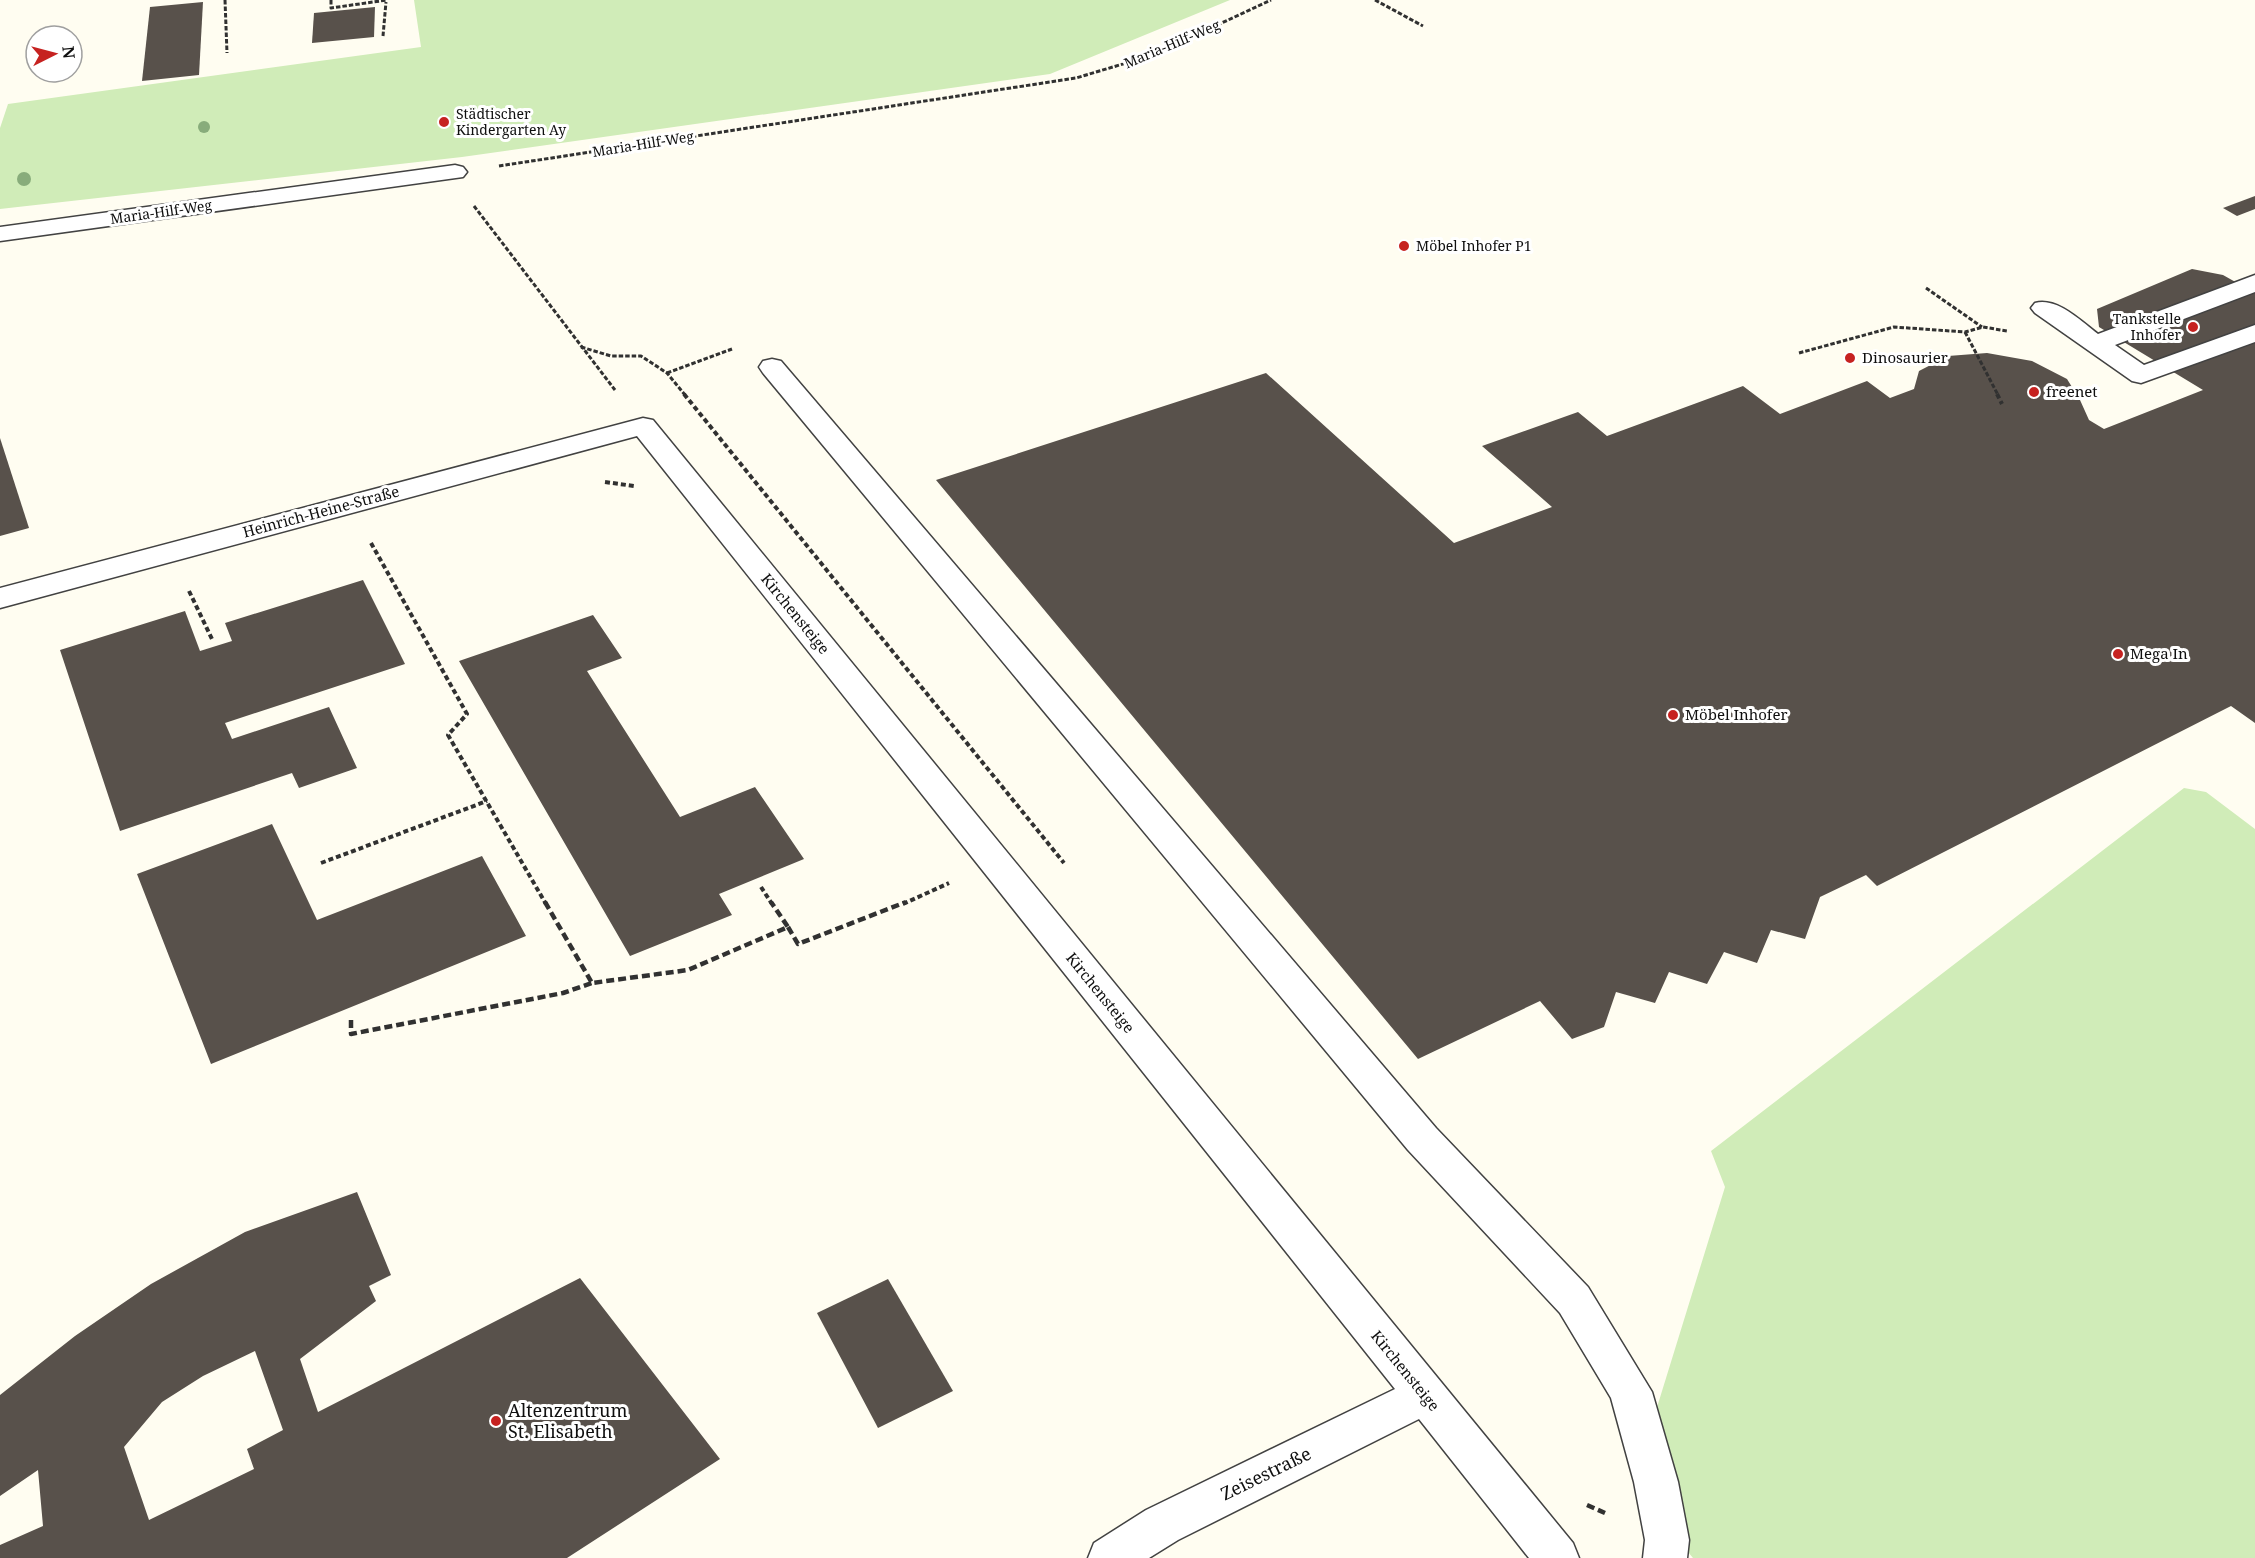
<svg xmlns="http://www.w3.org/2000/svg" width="2255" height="1558" font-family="'Noto Serif',serif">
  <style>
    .green { fill: #d0ecb8 }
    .building { fill: #58514b; fill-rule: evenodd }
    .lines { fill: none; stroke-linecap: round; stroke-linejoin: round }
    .minor-casing { stroke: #424242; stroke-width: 3 }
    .path-far2 { stroke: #313131; stroke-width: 3; stroke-dasharray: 4.5 2; stroke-linecap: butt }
    .path-far1 { stroke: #313131; stroke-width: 4; stroke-dasharray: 5 3; stroke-linecap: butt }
    .path { stroke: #313131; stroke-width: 4.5; stroke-dasharray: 8 4; stroke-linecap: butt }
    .minor { fill: #fff; fill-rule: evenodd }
    .tree { fill: #88ac7b }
    .poi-dot { fill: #c62220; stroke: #fff; stroke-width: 2 }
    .labels { text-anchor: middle; stroke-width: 6; stroke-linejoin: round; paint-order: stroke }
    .far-street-label { font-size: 14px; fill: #0f0f0f; stroke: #fff }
    .far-poi-label { font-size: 14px; fill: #0f0f0f; stroke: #fff; text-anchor: start }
    .poi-label { font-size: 15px; fill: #0f0f0f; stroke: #fff; text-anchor: start }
    .street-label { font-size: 15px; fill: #0f0f0f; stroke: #fff }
    .near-poi-label { font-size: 18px; fill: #0f0f0f; stroke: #fff; text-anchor: start }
    .near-street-label { font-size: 18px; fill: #0f0f0f; stroke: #fff }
  </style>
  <rect width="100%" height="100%" fill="#fffdf1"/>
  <g class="green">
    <path d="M414,0H1230L1050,74L462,157L0,209V128L8,104L421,47Z"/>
    <path d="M2184,788L2206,792L2255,829V1558H1693L1633,1485L1725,1187L1711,1151Z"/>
  </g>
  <g class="building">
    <path d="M203,2L199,75L142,81L150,7Z"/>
    <path d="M375,7L374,37L312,43L314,13Z"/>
    <path d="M2255,196V209L2237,216L2223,208Z"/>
    <path d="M2192,269L2223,275L2255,293V723L2231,706L1877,886L1866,875L1820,897L1805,939L1771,930L1757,963L1724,952L1707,984L1669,972L1655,1003L1616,992L1604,1027L1572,1039L1540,1001L1418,1059L936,480L1266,373L1454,543L1552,507L1482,446L1578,412L1607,436L1743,386L1780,414L1867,381L1890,398L1914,389L1919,371L1948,356L1987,353L2032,361L2067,379L2080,400L2089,420L2104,429L2203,390L2099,327L2097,309Z"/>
    <path d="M0,438L29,528L0,536Z"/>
    <path d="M363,580L405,664L225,723L232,739L329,707L357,768L299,788L292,773L120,831L60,650L185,611L200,651L232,641L225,623Z"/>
    <path d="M593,615L622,658L587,671L680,817L755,787L804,859L719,894L732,915L630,956L459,661Z"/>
    <path d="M272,824L317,920L482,856L526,936L211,1064L137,874Z"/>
    <path d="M357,1192L391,1275L369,1286L376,1301L300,1359L318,1412L580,1278L720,1459L567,1558H0V1545L43,1526L38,1470L0,1496V1395L75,1336L151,1284L245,1232ZM255,1351L283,1430L247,1449L254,1469L149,1520L124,1447L162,1402L203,1376Z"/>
    <path d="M888,1279L953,1391L878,1428L817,1313Z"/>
  </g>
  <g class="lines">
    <defs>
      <g id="minor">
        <path d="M455,165L463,167L467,172L463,177L0,241V227Z"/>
        <path d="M2255,275V292L2115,345L2144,365L2255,325V342L2141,383L2132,381L2035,313L2031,308L2035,303C2057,297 2081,321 2098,334Z"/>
        <path d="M772,359L781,361L1436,1128L1588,1287L1652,1392L1678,1482L1689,1540L1687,1558H1643L1645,1540L1634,1482L1611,1398L1560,1313L1408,1150L763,373L759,367L763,361Z"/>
        <path d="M643,418L653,420L1573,1543L1579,1558H1529L1419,1419L1178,1540L1149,1558H1088L1094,1543L1146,1510L1395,1389L637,436L0,608V588Z"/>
      </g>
    </defs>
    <use href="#minor" class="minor-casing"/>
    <g class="path-far2">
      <path d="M225,0L227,53"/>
      <path d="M331,0V8L387,0"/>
      <path d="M1375,0L1423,26"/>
      <path d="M383,36L386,2"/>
      <path d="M499,166L1076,78L1153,55L1271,0"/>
      <path d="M474,206L615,390"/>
      <path d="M1926,288L1982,327"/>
      <path d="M1965,332L1998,395"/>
      <path d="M581,347L611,356H641L667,373L685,395"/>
      <path d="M1799,353L1894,327L1965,332L1983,327L2007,331"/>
      <path d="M667,373L732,349"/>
    </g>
    <g class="path-far1">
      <path d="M684,394L1064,863"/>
      <path d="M1997,394L2002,404"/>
      <path d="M605,482L634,486"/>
      <path d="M371,543L467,714L448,735L546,904"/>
      <path d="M189,591L212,639"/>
      <path d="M321,863L487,801"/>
      <path d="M761,887L772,904"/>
      <path d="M903,904L949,883"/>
    </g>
    <g class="path">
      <path d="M545,902L592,983L688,970L788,927L771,902"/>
      <path d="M788,927L798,944L906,902"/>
      <path d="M351,1020V1034L563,993L592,983"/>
      <path d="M1587,1505L1605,1513"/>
    </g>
    <use href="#minor" class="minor"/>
  </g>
  <g class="tree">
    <circle cx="204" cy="127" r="6"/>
    <circle cx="24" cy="179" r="7"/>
  </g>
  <g class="poi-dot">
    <circle cx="444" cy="122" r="6"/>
    <circle cx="1404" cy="246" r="6"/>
    <circle cx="2193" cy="327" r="6"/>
    <circle cx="1850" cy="358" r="6"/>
    <circle cx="2034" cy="392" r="6"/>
    <circle cx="2118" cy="654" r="6"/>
    <circle cx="1673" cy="715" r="6"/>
    <circle cx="496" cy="1421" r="6"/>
  </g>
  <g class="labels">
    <g class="far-street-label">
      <text transform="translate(1172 44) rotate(-23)" y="5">Maria-Hilf-Weg</text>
      <text transform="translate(643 144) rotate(-9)" y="5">Maria-Hilf-Weg</text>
      <text transform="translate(161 212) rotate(-8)" y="5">Maria-Hilf-Weg</text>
    </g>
    <g class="far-poi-label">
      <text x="456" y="119">Städtischer<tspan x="456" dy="16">Kindergarten Ay</tspan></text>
      <text x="1416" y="251">Möbel Inhofer P1</text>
      <text x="2181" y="324" text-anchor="end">Tankstelle<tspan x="2181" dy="16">Inhofer</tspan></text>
    </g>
    <g class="poi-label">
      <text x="1862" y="363">Dinosaurier</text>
      <text x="2046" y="397">freenet</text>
      <text x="2130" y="659">Mega In</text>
      <text x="1685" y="720">Möbel Inhofer</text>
    </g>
    <g class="street-label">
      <text transform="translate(321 512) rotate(-15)" y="5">Heinrich-Heine-Straße</text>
      <text transform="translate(795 614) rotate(51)" y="5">Kirchensteige</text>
      <text transform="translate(1100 993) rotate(51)" y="5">Kirchensteige</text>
      <text transform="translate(1405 1371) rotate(51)" y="5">Kirchensteige</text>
    </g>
    <g class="near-poi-label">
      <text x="508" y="1417">Altenzentrum<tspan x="508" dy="21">St. Elisabeth</tspan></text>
    </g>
    <g class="near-street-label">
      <text transform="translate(1266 1474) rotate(-26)" y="6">Zeisestraße</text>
    </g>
  </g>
  <g transform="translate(54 54) rotate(84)"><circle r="28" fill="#ffffff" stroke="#9f9f9f" stroke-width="1.5"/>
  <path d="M0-4.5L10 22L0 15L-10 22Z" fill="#c62220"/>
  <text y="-9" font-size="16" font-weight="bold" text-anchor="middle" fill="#0f0f0f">N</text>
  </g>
</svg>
